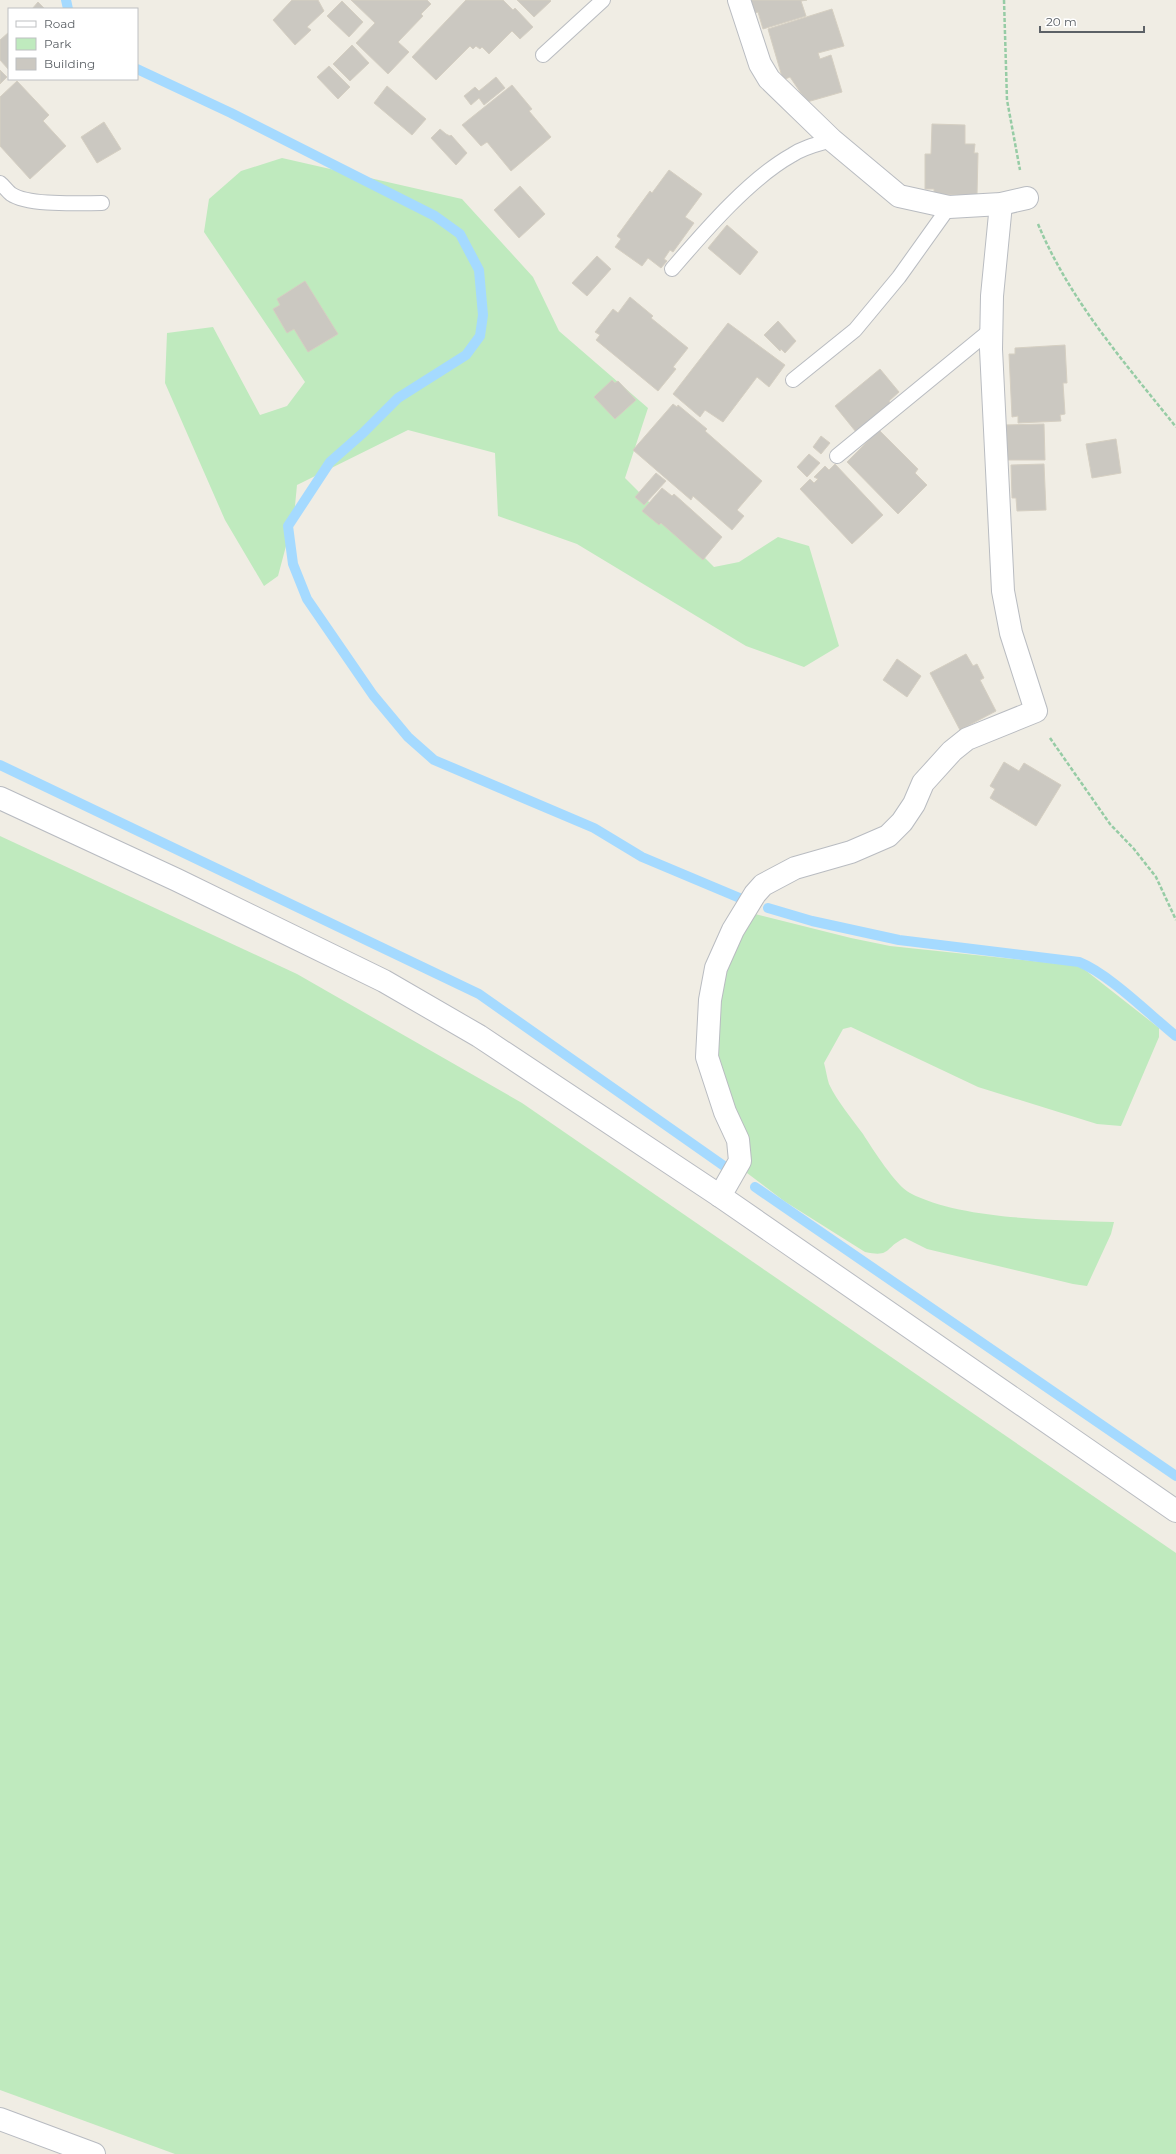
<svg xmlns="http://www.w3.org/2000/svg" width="1176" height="2154" font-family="Montserrat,sans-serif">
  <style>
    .green { fill: #bfeabe }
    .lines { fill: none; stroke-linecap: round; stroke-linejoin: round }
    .stream { stroke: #a5daff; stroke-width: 10 }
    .building { fill: #cbc8c1; stroke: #d5cfc2 }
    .lane-casing { stroke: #b9bcc1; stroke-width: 16 }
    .street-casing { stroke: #b9bcc1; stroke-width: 24 }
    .secondary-casing { stroke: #b8bbc1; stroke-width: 24 }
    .path { stroke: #96cca5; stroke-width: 2.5; stroke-dasharray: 4 2; stroke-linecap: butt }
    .lane { stroke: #fff; stroke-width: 14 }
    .street { stroke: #fff; stroke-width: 22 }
    .secondary { stroke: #fff; stroke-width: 22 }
  </style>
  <rect width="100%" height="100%" fill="#f0ede4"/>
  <g class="green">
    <path d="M282,158L462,199L533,277L559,331L648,408L625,478L714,567L739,562L778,537L809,546L839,646L804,667L746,646L577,544L498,516L495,453L408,430L297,485L294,516L278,576L264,586L225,520L165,383L167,333L213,327L260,415L287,406L305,382L204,232L209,199L241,171Z"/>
    <path d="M0,836L297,974L522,1103L1176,1553V2154H175L0,2090Z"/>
    <path d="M755,914L851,938L890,946L1080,966L1159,1028V1037L1121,1126L1097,1124L978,1087L851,1027L843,1029L824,1063C826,1070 827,1078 829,1084C837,1101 852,1119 863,1134C872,1148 896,1186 910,1193C961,1220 1057,1220 1114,1222L1111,1234L1087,1286L1073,1284L927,1249L905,1238C884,1247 892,1258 865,1252L784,1201L747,1173L748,1167L715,1063V1002L732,950Z"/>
  </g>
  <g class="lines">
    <g class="stream">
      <path d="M66,0L68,9"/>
      <path d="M137,69L231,113L435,216L460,234L479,270L483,315L480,336L466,355L398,398L363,433L330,462L288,526L293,564L307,599L373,695L408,737L434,760L594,828L642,857L742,899"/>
      <path d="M0,765L479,994L724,1166"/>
      <path d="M768,908L812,921L899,940L1079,962C1109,974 1149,1014 1176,1036"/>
      <path d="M755,1187L1176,1476"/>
    </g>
  </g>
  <g class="building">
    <path d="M292,0H318L324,11L307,27L311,30L295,45L273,20Z"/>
    <path d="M351,0H427L431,4L421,14L423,16L398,42L409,52L388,74L356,43L375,23Z"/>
    <path d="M466,0H503L513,10L515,8L533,27L520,39L512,31L489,54L482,47L480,49L476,46L473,49L470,46L436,80L412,57Z"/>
    <path d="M517,0H550L551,1L534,17Z"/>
    <path d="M748,0H807L801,1L806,16L763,29L758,12L753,14Z"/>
    <path d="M342,1L363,22L349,37L327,16Z"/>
    <path d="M38,2L45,9H32Z"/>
    <path d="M832,9L844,46L818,53L820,59L831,55L842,92L807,102L790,77L783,80L768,29Z"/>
    <path d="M9,32V70L0,60V40Z"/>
    <path d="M352,45L369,63L350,81L333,64Z"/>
    <path d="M329,66L350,87L338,99L317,77Z"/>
    <path d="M0,70L7,77L0,84Z"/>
    <path d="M496,77L505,88L484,105L479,98L471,105L464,96L475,87L479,91Z"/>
    <path d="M17,81L49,115L43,121L66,146L30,179L0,146V97Z"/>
    <path d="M512,85L532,109L529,111L551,137L511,171L487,142L481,146L462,125Z"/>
    <path d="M387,86L426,119L412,135L374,103Z"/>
    <path d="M104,122L121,149L97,163L81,137Z"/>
    <path d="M932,124L965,125V144H975L974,153H978L977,195L934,194V189H925V154H931Z"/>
    <path d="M440,129L446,134L450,136L451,135L467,153L456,165L431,138Z"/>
    <path d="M669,170L702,194L685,217L694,223L673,252L670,250L664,259L667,261L661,268L648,258L642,266L615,247L621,239L617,236L650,191L652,193Z"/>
    <path d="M520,186L545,214L519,238L494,210Z"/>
    <path d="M727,225L758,252L740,275L708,248Z"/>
    <path d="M597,256L611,269L587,296L572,283Z"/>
    <path d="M305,281L338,334L308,352L294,329L287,333L273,309L280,305L277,299Z"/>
    <path d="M630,297L653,316L651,318L688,348L673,367L676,369L658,391L596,340L600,335L595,332L613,309L618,313Z"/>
    <path d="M778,321L796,341L785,353L781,349L780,351L764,335Z"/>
    <path d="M728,323L785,365L769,387L757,377L723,422L705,410L700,417L673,394Z"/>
    <path d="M1065,345L1067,383H1063L1065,414L1060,415L1061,421L1018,423V416L1012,417L1009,354H1015V348Z"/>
    <path d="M880,369L899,392L889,401L890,403L856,432L835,406Z"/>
    <path d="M612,380L615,383L618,381L636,400L615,419L594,397Z"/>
    <path d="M673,404L677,407L678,405L707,429L705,431L762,481L737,510L744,516L732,530L693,496L691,500L633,450Z"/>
    <path d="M1044,424L1045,460H1004L1003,425Z"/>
    <path d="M879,430L918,469L915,473L927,485L898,514L847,462Z"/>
    <path d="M821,436L830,443L821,454L813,447Z"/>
    <path d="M1116,439L1121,473L1092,478L1086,444Z"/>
    <path d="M809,454L820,463L807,477L797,467Z"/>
    <path d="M835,464L883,515L852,544L800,489L810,479L814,483L818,479L814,477L825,466L829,470Z"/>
    <path d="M1044,464L1046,510L1017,511L1016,498H1012L1011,465Z"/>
    <path d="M656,473L666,481L644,505L635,497Z"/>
    <path d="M662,488L672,496L674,494L722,537L703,560L661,523L659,525L642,511Z"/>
    <path d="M966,654L973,666L977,664L984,678L980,680L996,711L960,730L930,673Z"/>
    <path d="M897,659L921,676L907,697L883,680Z"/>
    <path d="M1004,762L1019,771L1024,763L1061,785L1036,826L990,798L995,789L990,786Z"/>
  </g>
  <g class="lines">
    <defs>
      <g id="lane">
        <path d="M543,55L603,0"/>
        <path d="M0,183C4,186 7,191 11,194C28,206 81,203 102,203"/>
        <path d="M672,269C704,232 749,179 792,155C804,147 818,144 832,140"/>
        <path d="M793,380L855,330L899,277L949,207"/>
        <path d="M837,456L992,329"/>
      </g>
      <g id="street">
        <path d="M739,0L760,64L769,79L832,140L899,196L949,207L1001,204L1027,198"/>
        <path d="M720,1196L740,1161L738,1140L725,1112L707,1057L710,1000L716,968L733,930L755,894L763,885L795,868L851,852L888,836L902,822L914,804L923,783L952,751L967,739L1036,711L1011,633L1003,591L991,349L992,296L1001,204"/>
      </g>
      <g id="secondary">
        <path d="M0,798L177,880L384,981L479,1036L720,1196L1176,1511"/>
        <path d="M0,2119L94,2154"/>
      </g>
    </defs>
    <use href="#lane" class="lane-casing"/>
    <use href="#street" class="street-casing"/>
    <use href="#secondary" class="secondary-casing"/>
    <g class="path">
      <path d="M1004,0L1007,100L1020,170"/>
      <path d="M1038,224C1070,301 1125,363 1176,427"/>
      <path d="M1050,738L1110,824L1134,849L1156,877L1176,920"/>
    </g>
    <use href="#lane" class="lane"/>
    <use href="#street" class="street"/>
    <use href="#secondary" class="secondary"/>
  </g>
  <rect x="8" y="8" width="130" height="72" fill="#ffffff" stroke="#bec0c2"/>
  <rect x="16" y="21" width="20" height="6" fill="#ffffff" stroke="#bec0c2"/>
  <text x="44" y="28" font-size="12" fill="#5c6166">Road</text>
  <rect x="16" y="38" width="20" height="12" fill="#bfeabe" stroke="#bec0c2"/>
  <text x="44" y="48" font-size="12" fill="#5c6166">Park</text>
  <rect x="16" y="58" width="20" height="12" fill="#cbc8c1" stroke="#bec0c2"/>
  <text x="44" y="68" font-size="12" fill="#5c6166">Building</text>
  <path d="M1040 26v6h104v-6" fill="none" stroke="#5c6166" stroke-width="2"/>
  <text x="1046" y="26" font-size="12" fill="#5c6166" stroke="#ffffff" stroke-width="3" paint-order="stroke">20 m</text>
</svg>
